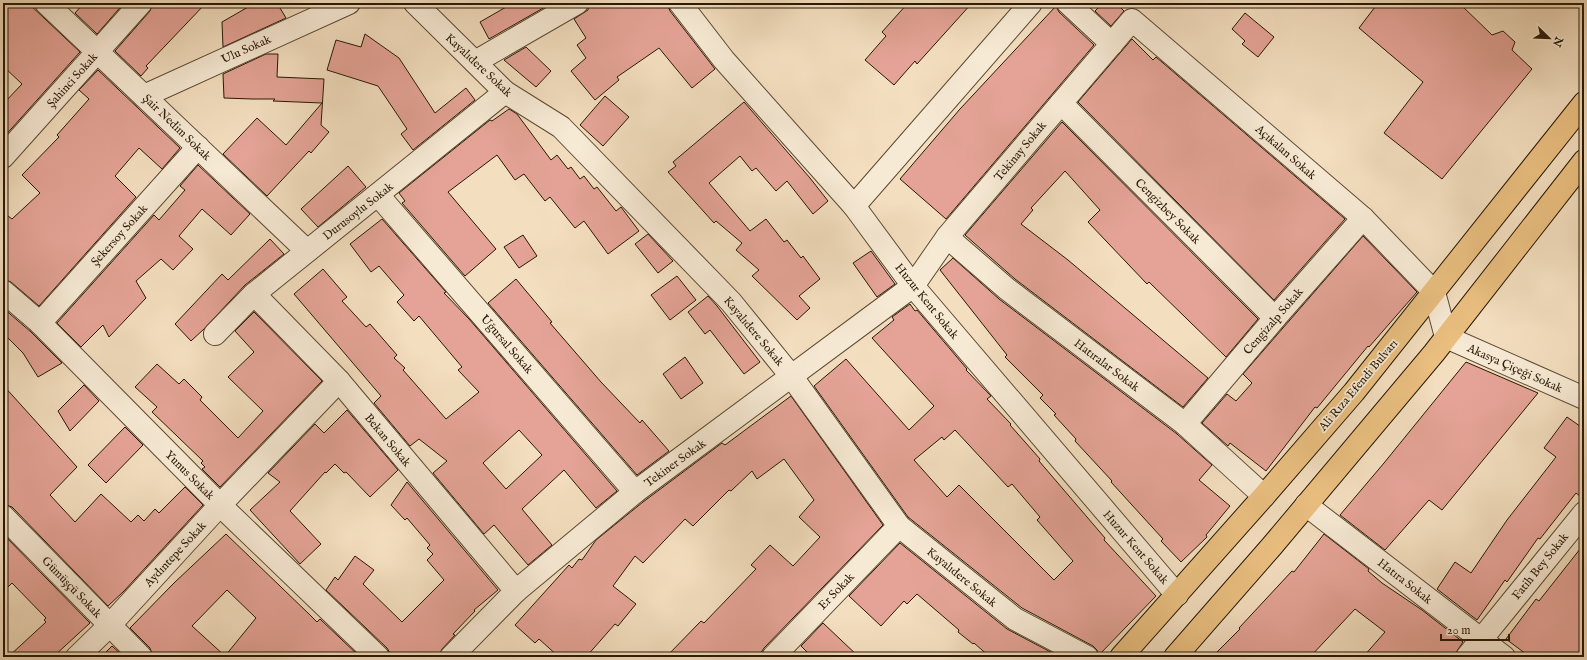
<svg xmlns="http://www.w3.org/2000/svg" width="1587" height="660" font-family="'IM FELL English',serif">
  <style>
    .building { fill: #e4a396; stroke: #281804; fill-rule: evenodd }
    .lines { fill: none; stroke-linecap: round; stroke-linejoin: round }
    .minor-casing { stroke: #5b4a33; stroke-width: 24 }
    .primary-casing { stroke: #281804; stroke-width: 24 }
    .minor { stroke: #f7ead5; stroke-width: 22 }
    .primary { stroke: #eabf80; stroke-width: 22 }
    .labels { text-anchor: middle; stroke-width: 3.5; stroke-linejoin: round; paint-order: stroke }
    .street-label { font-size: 12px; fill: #281804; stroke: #f7ead5 }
  </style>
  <rect width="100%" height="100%" fill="#f3debf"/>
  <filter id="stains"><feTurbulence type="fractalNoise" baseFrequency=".005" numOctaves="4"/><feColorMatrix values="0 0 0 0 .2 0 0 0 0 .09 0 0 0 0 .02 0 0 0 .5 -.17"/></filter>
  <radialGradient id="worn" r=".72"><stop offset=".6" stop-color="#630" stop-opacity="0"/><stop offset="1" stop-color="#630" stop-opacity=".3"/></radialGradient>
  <g class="building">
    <path d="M3,3H28L80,52L3,138V104L22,84L3,66Z"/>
    <path d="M84,3H124L97,34L75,13Z"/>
    <path d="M153,3H206L146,66L148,68L141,76L115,51L150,11Z"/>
    <path d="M255,3H277L286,18L223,47L222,22Z"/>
    <path d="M513,3H552L489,39L480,22Z"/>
    <path d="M589,3H667L670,11L715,69L692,88L659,48L617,77L619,80L595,100L571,71L586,58L577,45L586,38L574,19L588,10Z"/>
    <path d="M908,3H972L917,64L915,61L894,85L865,60L886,36L882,32Z"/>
    <path d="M1103,3H1116L1124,11L1111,26L1095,11Z"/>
    <path d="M1378,3H1459L1492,35L1503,31L1515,42L1512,50L1532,69L1442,179L1384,133L1423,82L1359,28Z"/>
    <path d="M1056,6L1059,12L1094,45L946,219L900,179L960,109Z"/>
    <path d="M1245,13L1274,37L1258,57L1242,44L1245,41L1232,29Z"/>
    <path d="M365,34L399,58L435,113L466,88L475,100L413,150L401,134L407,129L378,86L327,70L336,40L361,47Z"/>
    <path d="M1132,39L1153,60L1156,57L1345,219L1274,300L1078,102Z"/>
    <path d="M526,47L551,71L536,87L504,60Z"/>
    <path d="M266,54H278L277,77L324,79L321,125L329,132L311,153L309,151L267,196L223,154L257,118L286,145L322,103L273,101L275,99H252L224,98L223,74Z"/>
    <path d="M98,70L180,148L162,169L139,148L115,176L136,197L39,306L11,282L3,279V212L12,219L40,193L22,175L59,137L57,135L89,99L79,90Z"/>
    <path d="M605,96L629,117L603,146L580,125Z"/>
    <path d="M744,102L810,178L828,201L813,214L787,181L776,191L756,168L752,171L740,156L709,183L750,231L766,219L784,242L787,240L801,258L803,256L820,279L799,296L810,308L797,320L752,276L759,270L736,250L742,243L716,221L714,223L668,172L676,166L673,162Z"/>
    <path d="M509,109L517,114L551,160L557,155L568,169L571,167L580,179L584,176L594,189L597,187L616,211L621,207L639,231L608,254L584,221L575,228L550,197L545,201L524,174L515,180L497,155L448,192L496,249L465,276L402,203L405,201L399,193L490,120L492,121Z"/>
    <path d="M1062,122L1258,319L1226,357L1149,282L1147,284L1088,222L1100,210L1065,171L1031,208L1033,210L1021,224L1068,260L1208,378L1183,407L1015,279L965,235Z"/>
    <path d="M198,165L250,214L231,235L202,209L179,236L193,249L173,270L161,259L136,281L146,298L109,337L103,325L81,347L57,323L154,215L159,220L185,190L180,186Z"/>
    <path d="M348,166L366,187L318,227L301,209Z"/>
    <path d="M382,219L446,292L444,293L469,319L617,491L596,508L564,470L522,509L552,545L528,565L494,525L484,534L433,473L447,461L419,439L410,446L374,403L381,396L294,294L323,269L347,297L342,301L366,327L370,324L397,355L394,358L405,368L403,370L446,419L479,392L458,370L462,367L419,316L414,321L397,302L404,295L379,266L371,272L350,244ZM519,430L542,455L506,489L483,463Z"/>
    <path d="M648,234L673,261L658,273L635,244Z"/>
    <path d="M523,235L537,256L519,268L504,247Z"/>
    <path d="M1363,236L1417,292L1369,347L1368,346L1317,408L1315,407L1266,471L1230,443L1228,446L1202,423L1227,394L1236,401L1252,383L1243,374Z"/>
    <path d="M270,239L284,254L245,285L204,329L191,341L175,324L222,274L228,280Z"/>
    <path d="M871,251L895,284L877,297L853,263Z"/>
    <path d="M953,258L999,299L1177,434L1212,465L1199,480L1230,506L1206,535L1207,537L1181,562L1161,541L1163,539L1111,482L1112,481L1075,441L1076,439L1054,415L1056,414L1040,398L1043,395L1005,357L1007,355L940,270Z"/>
    <path d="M677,276L696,300L670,320L651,295Z"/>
    <path d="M516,279L552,322L550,323L601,382L640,423L642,420L669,451L637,475L488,303Z"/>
    <path d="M708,296L717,306L760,362L744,374L710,330L705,334L688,312Z"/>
    <path d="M910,304L915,311L917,310L967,369L966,370L991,396L987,399L1011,424L1010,425L1040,459L1039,461L1105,538L1104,540L1156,596L1099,655L1097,650L1093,646L1022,608L908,517L814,386L846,359L909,430L934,406L872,338L894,320L892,317ZM955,430L1008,487L1012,484L1040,517L1037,520L1073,561L1054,580L959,485L947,497L914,460L942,437L944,440Z"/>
    <path d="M3,308L31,332L62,363L38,377L23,353L3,333Z"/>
    <path d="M254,312L322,381L220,487L202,469L205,467L201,463L203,461L152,412L157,407L135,387L157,364L179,384L184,379L202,397L200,400L238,438L263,411L228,377L254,352L235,331Z"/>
    <path d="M685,357L703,383L681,399L663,374Z"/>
    <path d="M1466,362L1538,393L1442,510L1429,500L1385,550L1340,515L1384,463Z"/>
    <path d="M3,385L77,467L50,495L75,522L101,494L131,522L138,515L144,521L155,509L159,513L185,487L203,505L124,591L108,606L12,507L3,504Z"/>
    <path d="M84,385L99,401L70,431L58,411Z"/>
    <path d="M791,396L883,525L764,648L758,657H666L701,621L704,623L756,569L751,565L770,545L793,566L820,537L799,517L814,500L784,459L757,479L752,471L731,491L729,490L693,526L685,519L643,563L635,556L613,586L636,604L618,626L615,624L586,657H559L539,639L535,643L515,625L569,565L572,568L579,559L582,560L596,540L643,502L722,443L725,445Z"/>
    <path d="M347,410L398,470L370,497L346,472L344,473L335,464L326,473L325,472L290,511L321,544L300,564L250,510L280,482L268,473L315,424L324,433Z"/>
    <path d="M1567,417L1584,429V499L1576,493L1540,539L1538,538L1507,582L1505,580L1477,620L1437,589L1455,562L1471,573L1507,520L1556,457L1544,448Z"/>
    <path d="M125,427L143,445L106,483L88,465Z"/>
    <path d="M407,482L498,590L474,610L475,611L453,634L455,635L442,649L439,657H390V653L387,648L326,590L335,577L338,580L355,556L374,570L363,584L402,622L444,580L427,560L433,554L427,548L430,545L407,518L405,520L391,505Z"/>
    <path d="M3,534L90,623L53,657H8L46,622L44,620L46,618L12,583L3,592Z"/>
    <path d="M226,534L309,614L317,622L320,619L360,657H153L150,648L130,628L174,583ZM227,590L256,618L225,656L192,626Z"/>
    <path d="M1324,534L1369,569L1368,571L1382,583L1422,610L1463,642L1453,657H1363L1385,632L1355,609L1310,657H1212L1240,629L1239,628L1292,571L1294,572Z"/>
    <path d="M900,543L1007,629L1060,657H990L974,643L973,644L958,632L959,630L917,594L907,604L904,601L881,626L849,596Z"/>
    <path d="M1584,544V657H1530L1506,639L1536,599L1539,601Z"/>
    <path d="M823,623L859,657H812L801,646Z"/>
    <path d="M112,646L124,657H101Z"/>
  </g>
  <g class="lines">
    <defs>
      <g id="minor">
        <path d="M46,3L307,251"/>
        <path d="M415,3L505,92L561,127L731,302L792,377L899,526L1015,619L1087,657"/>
        <path d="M680,3L724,60L854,206L913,286L1177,595"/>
        <path d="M1068,3L1112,44"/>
        <path d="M475,62L577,3"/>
        <path d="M144,96L349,3"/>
        <path d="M1061,103L1275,318"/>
        <path d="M3,157L141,3"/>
        <path d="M378,195L635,492"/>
        <path d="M854,206L1031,3"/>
        <path d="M947,237L1007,289L1185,424L1264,496"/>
        <path d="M3,291L40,323L220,505L378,657"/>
        <path d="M254,294L339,381L516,591"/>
        <path d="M40,323L198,147"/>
        <path d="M215,334L254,294L505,92"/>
        <path d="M1185,424L1275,318L1363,218"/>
        <path d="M1306,505L1504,657"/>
        <path d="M3,516L141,657"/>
        <path d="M77,657L109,626L220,505L339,381"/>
        <path d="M451,657L516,591L635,492L913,286L947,237L1132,20L1363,218L1434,292L1446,337L1584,398"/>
        <path d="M773,657L899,526"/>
        <path d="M1467,657L1584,513"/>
      </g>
      <g id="primary">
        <path d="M1121,657L1264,496L1354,392L1584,103"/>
        <path d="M1175,657L1272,546L1434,353L1584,161"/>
      </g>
    </defs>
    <use href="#minor" class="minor-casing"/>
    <use href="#primary" class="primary-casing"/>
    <use href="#minor" class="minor"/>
    <use href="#primary" class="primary"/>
  </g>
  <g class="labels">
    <g class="street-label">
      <text transform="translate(246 49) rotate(-24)" y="4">Ulu Sokak</text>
      <text transform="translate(479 65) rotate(43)" y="4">Kayalıdere Sokak</text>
      <text transform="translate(72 80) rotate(-48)" y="4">Şahinci Sokak</text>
      <text transform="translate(177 127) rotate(44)" y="4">Şair Nedim Sokak</text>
      <text transform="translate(1020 151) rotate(-50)" y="4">Tekinay Sokak</text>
      <text transform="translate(1286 152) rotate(41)" y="4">Açıkalan Sokak</text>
      <text transform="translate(358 211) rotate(-38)" y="4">Durusoylu Sokak</text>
      <text transform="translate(1168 211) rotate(45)" y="4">Cengizbey Sokak</text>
      <text transform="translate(119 235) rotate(-48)" y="4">Şekersoy Sokak</text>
      <text transform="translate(927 301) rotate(51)" y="4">Huzur Kent Sokak</text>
      <text transform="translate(1273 321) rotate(-49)" y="4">Cengizalp Sokak</text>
      <text transform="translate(754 331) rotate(50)" y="4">Kayalıdere Sokak</text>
      <text transform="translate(507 344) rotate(49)" y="4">Uğursal Sokak</text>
      <text transform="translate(1107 365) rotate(37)" y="4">Hatıralar Sokak</text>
      <text transform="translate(1515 368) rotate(24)" y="4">Akasya Çiçeği Sokak</text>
      <text transform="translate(1358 385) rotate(-50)" y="4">Ali Rıza Efendi Bulvarı</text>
      <text transform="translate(388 440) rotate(50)" y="4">Bekan Sokak</text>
      <text transform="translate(675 463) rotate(-36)" y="4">Tekiner Sokak</text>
      <text transform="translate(190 475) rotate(45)" y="4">Yunus Sokak</text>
      <text transform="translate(1136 547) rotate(49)" y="4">Huzur Kent Sokak</text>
      <text transform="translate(175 554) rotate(-47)" y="4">Aydıntepe Sokak</text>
      <text transform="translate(1540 566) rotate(-51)" y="4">Fatih Bey Sokak</text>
      <text transform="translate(962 577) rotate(39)" y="4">Kayalıdere Sokak</text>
      <text transform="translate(1405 581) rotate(38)" y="4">Hatıra Sokak</text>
      <text transform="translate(72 587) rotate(46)" y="4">Gümüşçü Sokak</text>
      <text transform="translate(836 591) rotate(-46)" y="4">Er Sokak</text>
    </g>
  </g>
  <rect width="1587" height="660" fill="none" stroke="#f3debf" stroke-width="16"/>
  <rect x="4" y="4" width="1579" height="652" fill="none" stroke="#281804" stroke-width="2"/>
  <rect x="8" y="8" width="1571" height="644" fill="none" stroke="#281804"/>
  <g transform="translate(1549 38) rotate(113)" stroke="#f7ead5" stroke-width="3" paint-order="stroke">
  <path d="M0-3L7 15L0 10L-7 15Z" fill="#281804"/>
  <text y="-6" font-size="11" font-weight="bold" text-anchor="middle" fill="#281804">N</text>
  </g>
  <path d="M1441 634v6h68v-6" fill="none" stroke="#281804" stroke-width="2"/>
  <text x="1447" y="634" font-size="12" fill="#281804" stroke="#f7ead5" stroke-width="3" paint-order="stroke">20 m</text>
  <rect width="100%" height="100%" filter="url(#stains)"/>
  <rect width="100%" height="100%" fill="url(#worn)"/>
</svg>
